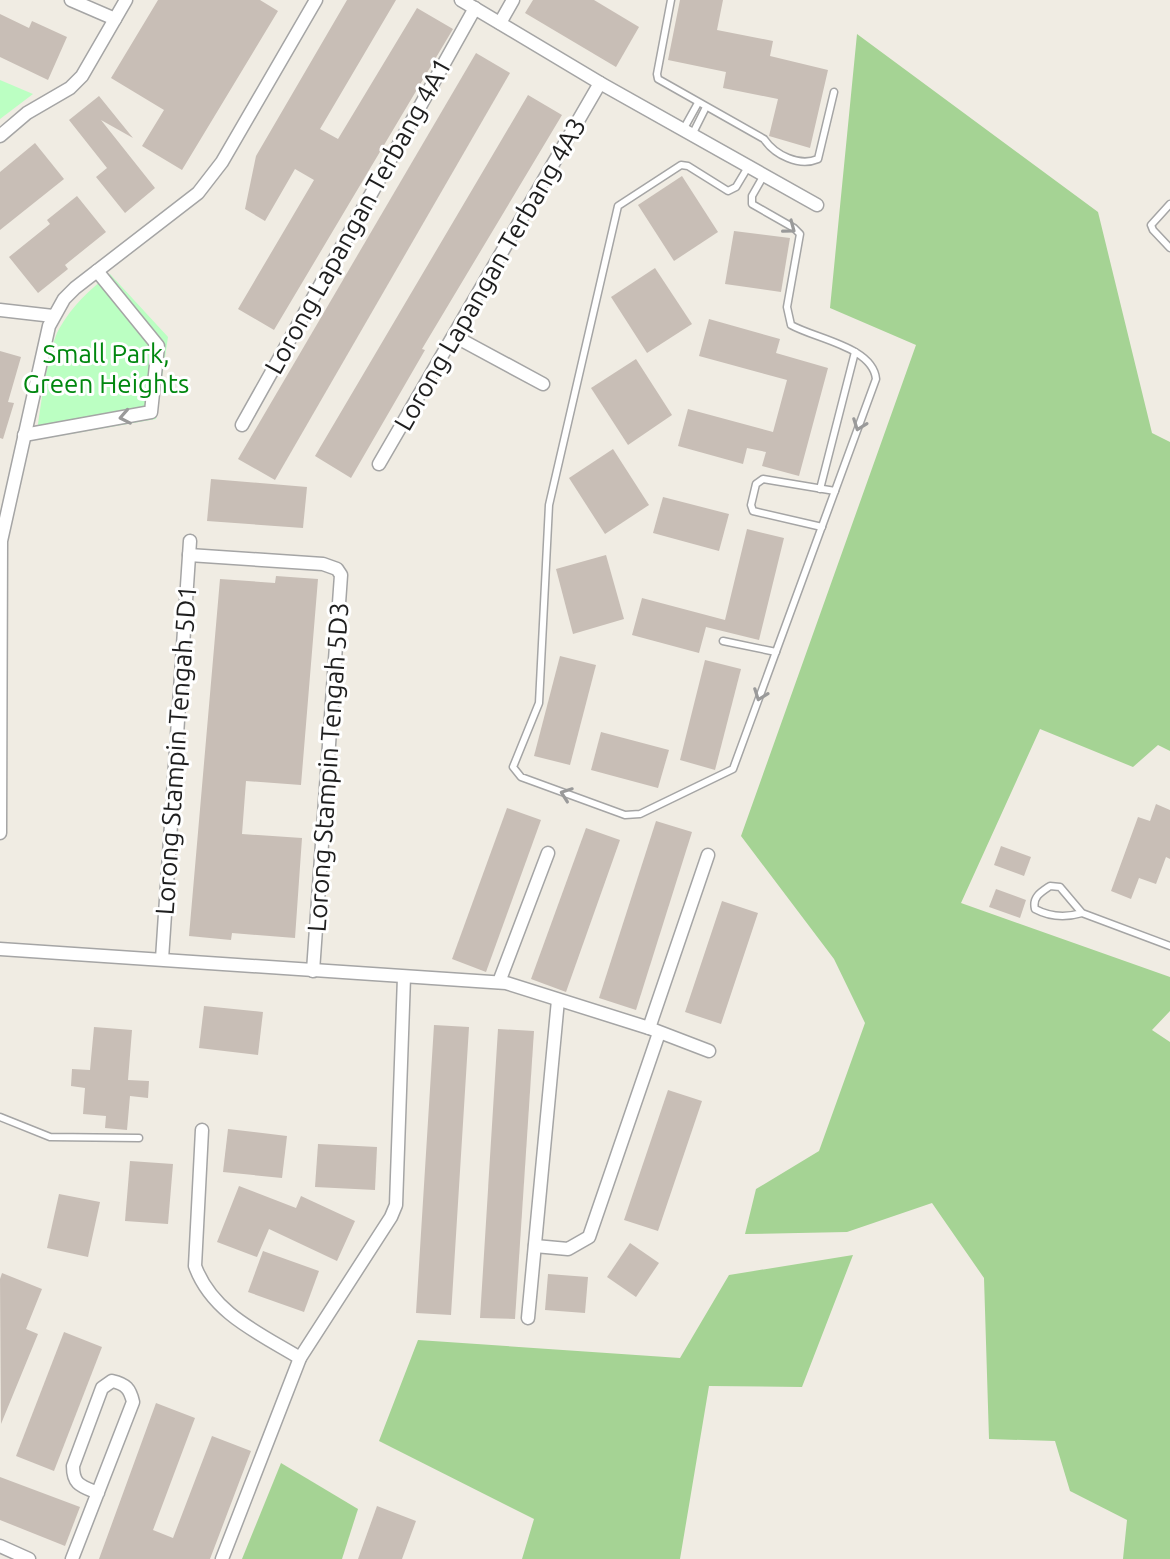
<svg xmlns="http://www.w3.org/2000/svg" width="1170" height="1559" font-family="Ubuntu,sans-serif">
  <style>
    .forest { fill: #a5d394 }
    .park { fill: #bbffc2 }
    .building { fill: #c8beb6 }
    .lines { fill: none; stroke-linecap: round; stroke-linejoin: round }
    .lane-casing { stroke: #a5a5a5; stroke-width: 9 }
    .street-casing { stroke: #a5a5a5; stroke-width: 15 }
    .lane { stroke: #fff; stroke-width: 6 }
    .street { stroke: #fff; stroke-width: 12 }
    .oneway { stroke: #9a9a9a }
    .labels { text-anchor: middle; stroke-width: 6; stroke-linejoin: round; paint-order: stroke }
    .street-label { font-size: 26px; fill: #1e1e1e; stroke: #fff }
    .park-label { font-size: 26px; fill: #01870f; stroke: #fff }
  </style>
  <rect width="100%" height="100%" fill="#f0ece3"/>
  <g class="forest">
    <path d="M857,34L1098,212L1152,433L1170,442V751L1158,745L1133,767L1040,729L961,903L1170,977V1011L1152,1030L1170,1042V1559H1123L1127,1520L1070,1491L1055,1441L989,1439L984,1278L932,1203L847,1232L745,1234L756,1189L819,1151L865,1023L834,959L741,836L916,345L830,308Z"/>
    <path d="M853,1255L802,1387L709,1386L680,1559H522L534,1519L379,1441L418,1340L680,1358L729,1275Z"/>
    <path d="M281,1463L358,1509L342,1559H242Z"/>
  </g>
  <g class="park">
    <path d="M0,80L33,94L0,119Z"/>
    <path d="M110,274L168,337L156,419L36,440C39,416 48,348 59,329C72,306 90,289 110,274Z"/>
  </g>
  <g class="building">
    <path d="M158,0H260L278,11L182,170L142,146L164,110L111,78Z"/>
    <path d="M347,0H396L320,129L338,139L417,8L453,29L274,330L238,309L314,180L295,169L265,221L245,209L256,156Z"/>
    <path d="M533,0H594L639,27L616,67L525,13Z"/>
    <path d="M680,0H723L717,30L773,41L770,56L828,70L810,148L769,136L778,99L723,88L726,72L668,60Z"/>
    <path d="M0,14L29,28L32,21L67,37L48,80L0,57Z"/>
    <path d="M476,53L510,73L275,480L238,459Z"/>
    <path d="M528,95L562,115L422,349L425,350L351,478L315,456Z"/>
    <path d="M99,96L133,138L101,120L155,188L125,213L96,177L107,168L69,120Z"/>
    <path d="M35,143L64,179L0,230V172Z"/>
    <path d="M682,176L718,232L674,261L638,205Z"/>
    <path d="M77,196L106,232L65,265L68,269L38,293L9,257L50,224L47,220Z"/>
    <path d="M734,231L790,238L781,292L725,284Z"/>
    <path d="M655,268L692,324L647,353L611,297Z"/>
    <path d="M709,319L780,339L776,353L828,368L799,476L762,466L766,452L747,448L743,464L678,446L688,409L773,432L787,380L699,356Z"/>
    <path d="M0,351L21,357L8,402L14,403L3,439L0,438Z"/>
    <path d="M636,359L672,415L628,445L591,388Z"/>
    <path d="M613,449L649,505L605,534L569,478Z"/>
    <path d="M211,479L307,487L303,528L207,521Z"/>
    <path d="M663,497L729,514L719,551L653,533Z"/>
    <path d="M747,529L784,538L759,640L706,627L699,653L632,635L642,598L725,620Z"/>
    <path d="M606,555L624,619L573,634L556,569Z"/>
    <path d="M276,576L318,579L301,785L246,781L242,834L302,838L295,938L232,933L231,940L189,936L220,579L275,583Z"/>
    <path d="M560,656L596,665L570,765L534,756Z"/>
    <path d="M705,660L741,669L715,770L680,760Z"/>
    <path d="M601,732L669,750L658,788L591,770Z"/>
    <path d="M1156,804L1170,810V859L1166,857L1156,884L1139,878L1131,899L1111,891L1138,817L1150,821Z"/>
    <path d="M507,808L541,820L486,972L452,959Z"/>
    <path d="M656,821L692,832L636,1010L599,998Z"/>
    <path d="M586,828L620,840L566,992L531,979Z"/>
    <path d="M1001,846L1031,857L1024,876L994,865Z"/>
    <path d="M996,889L1026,900L1020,918L989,907Z"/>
    <path d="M722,901L758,913L721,1024L685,1012Z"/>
    <path d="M204,1006L263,1012L258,1055L199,1048Z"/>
    <path d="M434,1025L469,1027L451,1315L416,1313Z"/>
    <path d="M94,1027L132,1030L128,1080L149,1081L148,1098L130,1096L127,1130L105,1128L106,1116L83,1114L85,1088L71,1086L72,1069L90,1070Z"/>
    <path d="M498,1029L534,1031L515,1319L480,1318Z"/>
    <path d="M668,1090L702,1101L658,1231L624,1220Z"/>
    <path d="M228,1129L287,1136L282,1178L223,1172Z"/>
    <path d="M318,1144L377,1147L375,1190L315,1187Z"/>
    <path d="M130,1161L173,1164L168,1224L125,1221Z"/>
    <path d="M239,1186L296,1208L301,1196L355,1221L337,1261L269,1229L257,1257L217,1242Z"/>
    <path d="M59,1194L100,1202L88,1257L47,1248Z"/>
    <path d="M630,1243L659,1263L636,1297L607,1277Z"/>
    <path d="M263,1251L319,1271L304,1312L248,1292Z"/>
    <path d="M2,1273L42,1289L26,1329L38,1334L1,1424L0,1279Z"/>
    <path d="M548,1274L588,1277L585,1313L545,1310Z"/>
    <path d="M64,1332L102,1347L54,1471L16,1456Z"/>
    <path d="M156,1403L195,1418L153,1530L173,1538L212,1436L251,1451L210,1559H99Z"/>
    <path d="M0,1477L80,1507L65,1546L0,1520Z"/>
    <path d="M377,1506L416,1521L402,1559H358Z"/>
  </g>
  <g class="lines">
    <defs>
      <g id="lane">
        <path d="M671,0L657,74L658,79L764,139C775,155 799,167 818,159L834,92"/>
        <path d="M683,130L698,103"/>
        <path d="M692,135L706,107"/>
        <path d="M748,167L736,187L728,191L688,166L681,165L618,206L549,505L539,703L513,767L521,777L625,815L640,814L733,769L876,379C873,347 816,339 791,325L787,307L800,234L794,228L752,204V196L764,175"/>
        <path d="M1170,204L1151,225L1153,230L1170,248"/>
        <path d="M820,489L855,352"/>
        <path d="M822,527L753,511L751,505L756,484L763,479L835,491"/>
        <path d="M723,641L776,652"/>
        <path d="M1082,913C1065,918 1050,917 1035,909C1032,897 1041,892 1050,886L1060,887L1082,913L1170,946"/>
        <path d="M0,1117L50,1137L139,1138"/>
      </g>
      <g id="street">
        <path d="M71,0L115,19"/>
        <path d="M461,0L600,83L817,205"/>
        <path d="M500,23L513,0"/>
        <path d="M0,136L27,113L70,88L82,76L126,0"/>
        <path d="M0,310L53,316"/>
        <path d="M454,336L543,384"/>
        <path d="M242,425L475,8"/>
        <path d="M24,435L151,412L158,346L97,271"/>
        <path d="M379,464L600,83"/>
        <path d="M189,555L323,564L337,569L341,575L313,971"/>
        <path d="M0,833L1,541L49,326L64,299L75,288L198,193L222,162L316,0"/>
        <path d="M0,949L506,983L649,1028L709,1051"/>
        <path d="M162,959L190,541"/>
        <path d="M499,982L548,853"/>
        <path d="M649,1028L708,855"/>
        <path d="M202,1130L195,1266C212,1313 259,1333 300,1358"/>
        <path d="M535,1246L568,1249L589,1237L659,1033"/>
        <path d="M528,1318L558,1000"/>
        <path d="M0,1546L29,1559"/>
        <path d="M72,1559L133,1402C130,1389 126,1384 112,1381L102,1388L73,1466C73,1485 81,1486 98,1493"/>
        <path d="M222,1559L300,1358L391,1217L396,1205L404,977"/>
      </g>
    </defs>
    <use href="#lane" class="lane-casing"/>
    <use href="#street" class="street-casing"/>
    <use href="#lane" class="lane"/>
    <use href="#street" class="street"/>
  </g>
  <defs><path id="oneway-chevron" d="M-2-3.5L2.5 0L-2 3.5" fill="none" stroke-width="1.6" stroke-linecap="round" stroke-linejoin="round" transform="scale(2)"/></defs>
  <g class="oneway">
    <use href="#oneway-chevron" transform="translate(790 228) rotate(37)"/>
    <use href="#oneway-chevron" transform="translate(125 417) rotate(169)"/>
    <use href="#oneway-chevron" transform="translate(859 425) rotate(110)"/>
    <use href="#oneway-chevron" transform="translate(760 695) rotate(110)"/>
    <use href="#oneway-chevron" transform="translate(566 794) rotate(-160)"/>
  </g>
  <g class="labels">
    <g class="street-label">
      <text transform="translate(358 216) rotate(-61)" y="9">Lorong Lapangan Terbang 4A1</text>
      <text transform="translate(490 274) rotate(-60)" y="9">Lorong Lapangan Terbang 4A3</text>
      <text transform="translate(176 750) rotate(-86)" y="9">Lorong Stampin Tengah 5D1</text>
      <text transform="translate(328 767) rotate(-86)" y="9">Lorong Stampin Tengah 5D3</text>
    </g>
    <g class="park-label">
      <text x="106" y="363">Small Park,<tspan x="106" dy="30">Green Heights</tspan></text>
    </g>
  </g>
</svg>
